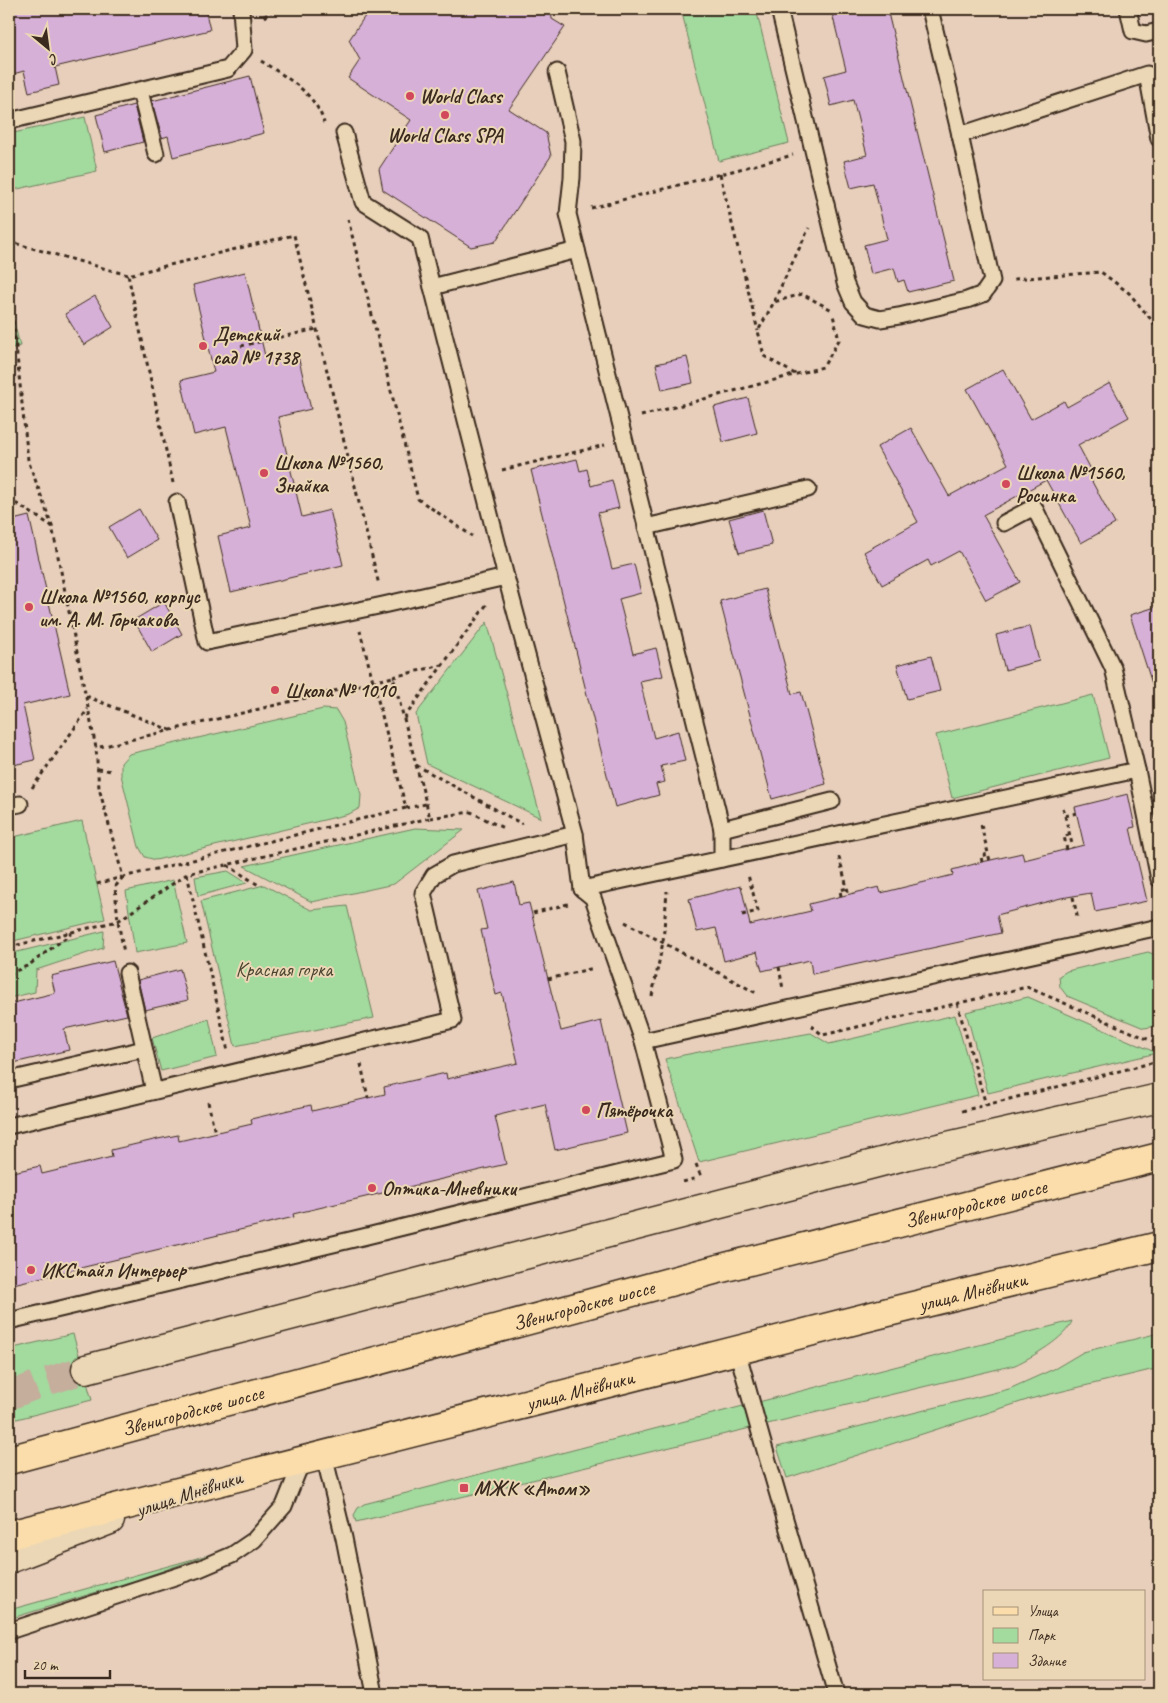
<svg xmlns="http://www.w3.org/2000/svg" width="1168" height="1703" font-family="Caveat,sans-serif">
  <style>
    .green { fill: #a3da9e; stroke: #6f825e }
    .building { fill: #d7b0d8; stroke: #3b2a1e }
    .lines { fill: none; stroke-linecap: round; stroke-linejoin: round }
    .secondary-tunnel { stroke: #c5ae9c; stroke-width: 28; stroke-dasharray: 28 14; stroke-linecap: butt }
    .service-casing { stroke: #3b2a1e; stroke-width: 19 }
    .secondary-casing { stroke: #3b2a1e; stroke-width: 31 }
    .primary-casing { stroke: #3b2a1e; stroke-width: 31 }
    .path { stroke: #3b2a1e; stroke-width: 3; stroke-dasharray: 4 4; stroke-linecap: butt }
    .service { stroke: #ebd7b5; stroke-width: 15 }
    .secondary { stroke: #ebd7b5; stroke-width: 28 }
    .primary { stroke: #fbddab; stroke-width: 28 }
    .poi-dot { fill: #d1495b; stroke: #ebd7b5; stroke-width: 2 }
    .labels { text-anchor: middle; stroke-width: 4; stroke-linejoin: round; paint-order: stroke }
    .poi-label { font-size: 20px; font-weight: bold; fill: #3b2a1e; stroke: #ebd7b5; text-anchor: start }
    .park-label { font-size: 20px; fill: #4b4431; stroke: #ebd7b5 }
    .street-label { font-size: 20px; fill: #3b2a1e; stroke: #ebd7b5 }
  </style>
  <rect width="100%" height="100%" fill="#e7cfbc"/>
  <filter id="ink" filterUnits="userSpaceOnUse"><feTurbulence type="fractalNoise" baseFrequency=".02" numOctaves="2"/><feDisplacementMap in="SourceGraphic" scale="10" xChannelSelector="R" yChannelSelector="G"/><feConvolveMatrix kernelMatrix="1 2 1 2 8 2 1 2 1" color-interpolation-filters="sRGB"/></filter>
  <g filter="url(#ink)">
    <g class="green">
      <path d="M681,9H756L789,143L719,161Z"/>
      <path d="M85,117L97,171L9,191V134Z"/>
      <path d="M9,302L20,346L9,349Z"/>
      <path d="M487,622L541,818L427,764L416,714Z"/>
      <path d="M1093,695L1109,758L952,798L936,735Z"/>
      <path d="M323,709L336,710L343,722L361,795L360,808L349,814L156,860L145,857L139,847L121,775V763L129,754Z"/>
      <path d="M82,821L105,919L9,942V838Z"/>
      <path d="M415,828L464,830L394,884L312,902L244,866Z"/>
      <path d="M228,871L247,883L198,896L195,877Z"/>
      <path d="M173,880L187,943L135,953L126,891Z"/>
      <path d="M264,885L311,910L347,906L374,1018L235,1046L201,901Z"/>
      <path d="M104,931L103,948L36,970L35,992L9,998V954Z"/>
      <path d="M1148,952L1156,955L1159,965V1026L1144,1028L1139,1026L1067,996L1060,987L1059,976L1067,971Z"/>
      <path d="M1028,997L1157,1053L988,1093L966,1012Z"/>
      <path d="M955,1015L978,1095L699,1162L665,1059C713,1048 762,1042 811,1033L829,1044Z"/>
      <path d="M209,1019L217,1057L161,1071L152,1038Z"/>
      <path d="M1072,1321C1066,1338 1032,1357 1015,1365L356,1522L354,1515L358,1508L364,1504Z"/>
      <path d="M1159,1333V1368L1030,1399L787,1478L777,1447L1009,1389L1056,1368L1083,1352Z"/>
      <path d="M73,1334L92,1400L9,1421V1349Z"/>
      <path d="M208,1555L136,1580L9,1619V1610Z"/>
    </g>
    <g class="building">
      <path d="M9,9H205L210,30L55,67L59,85L29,92L24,71L13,74L9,56Z"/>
      <path d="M393,9H551L552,19L565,27L509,109L546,133L551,156L495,242L471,247L383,190L379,169L411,120L348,78L360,60L349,40L367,13L397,16Z"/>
      <path d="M831,9H887L954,281L908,292L904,280L898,282L894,268L871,274L864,245L887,239L873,183L851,188L844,161L867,155L853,100L831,106L824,76L846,70Z"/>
      <path d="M250,76L264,133L173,157L168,136L162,138L152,101Z"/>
      <path d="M134,105L143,142L105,152L96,115Z"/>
      <path d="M245,272L266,360L297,352L311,409L278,417L302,517L330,510L343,565L231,592L218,536L251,528L226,427L194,435L181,380L214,372L193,285Z"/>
      <path d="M95,296L113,327L84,345L65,314Z"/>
      <path d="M687,357L693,383L662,390L656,364Z"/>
      <path d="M1003,369L1031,419L1064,401L1067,407L1110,383L1129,417L1078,445L1094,475L1090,478L1115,524L1081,543L1046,480L983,515L1020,582L986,600L959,551L931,566L928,560L882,585L864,552L918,522L877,447L911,428L949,496L1008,464L967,389Z"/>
      <path d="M748,398L757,433L723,442L714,407Z"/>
      <path d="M577,459L580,471L587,469L591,486L612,480L619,508L598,513L612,569L634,564L641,593L619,599L633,654L656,648L663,676L640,681L654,738L678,731L685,761L661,766L665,782L656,784L659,795L615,807L531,470Z"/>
      <path d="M139,509L157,540L127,558L109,527Z"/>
      <path d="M763,510L772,545L739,553L729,519Z"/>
      <path d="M29,516L70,694L23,705L35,760L9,766V521Z"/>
      <path d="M765,589L792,694L801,692L826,784L772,799L720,601Z"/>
      <path d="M164,602L182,634L152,652L134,620Z"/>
      <path d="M1159,606V689L1154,690L1130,615Z"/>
      <path d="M1030,626L1039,661L1005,670L996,635Z"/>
      <path d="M931,656L940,691L907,699L897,665Z"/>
      <path d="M1128,794L1135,827L1130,828L1147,901L1095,912L1091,893L1061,898L997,915L1001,933L812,974L810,960L762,971L757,952L724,961L716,928L697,932L689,899L741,886L750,925L811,911L809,904L879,887L881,893L953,875L952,870L982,862L1022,853L1024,860L1084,845L1075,807Z"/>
      <path d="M514,882L519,905L529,903L561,1031L601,1021L627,1133L555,1150L545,1104L495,1116L506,1164L293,1214L294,1217L9,1285V1173L40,1166L42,1174L112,1157L111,1150L158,1139L178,1135L179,1141L252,1124L251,1119L293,1109L311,1105L312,1111L385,1094L384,1087L428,1077L446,1073L447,1079L518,1063L502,993L496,995L481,930L487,929L478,891Z"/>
      <path d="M113,961L127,1015L64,1029L69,1050L9,1064V1004L55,993L51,976Z"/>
      <path d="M180,969L188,1000L145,1010L138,980Z"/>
    </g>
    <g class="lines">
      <path class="secondary-tunnel" d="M9,1396L36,1385L86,1369"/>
      <defs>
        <g id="service">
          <path d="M779,9L845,283L853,302L865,315L880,319L899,316L967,300L983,294L992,281L960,135L930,9"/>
          <path d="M1128,9L1133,31L1146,34L1159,31"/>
          <path d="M557,72L573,141L572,178L568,214L577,250"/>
          <path d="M140,91L156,154"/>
          <path d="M9,121L228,69L244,50L241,9"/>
          <path d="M344,133L363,202L420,238L432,287"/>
          <path d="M960,135L1147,74L1159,139"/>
          <path d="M1004,523L1034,507L1113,668L1137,770"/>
          <path d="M646,527L808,489"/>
          <path d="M506,577L432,287L577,250L722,829V859"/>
          <path d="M9,806L20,804"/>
          <path d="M722,829L832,801"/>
          <path d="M582,889L1137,770L1159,879"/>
          <path d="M127,973L154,1091"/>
          <path d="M643,1041L1159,927"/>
          <path d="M9,1080L144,1049"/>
          <path d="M9,1126L453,1020L423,893L434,875L453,864L575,834"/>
          <path d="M9,1321L367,1236L674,1160L643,1041L593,898L582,889L575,834L506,577L383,605L207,642L177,502"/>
          <path d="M737,1350L762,1440L836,1694"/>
          <path d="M324,1455L344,1538L375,1694"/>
          <path d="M9,1631L199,1569L232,1555L254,1540L284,1506L302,1461"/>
        </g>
        <g id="secondary">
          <path d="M86,1369L908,1155L1159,1098"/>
          <path d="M9,1559L110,1520"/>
        </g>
        <g id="primary">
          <path id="s1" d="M9,1460L714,1270L1159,1157"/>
          <path id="s2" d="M9,1535L872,1316L1159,1246"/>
        </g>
      </defs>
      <use href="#service" class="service-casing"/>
      <use href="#secondary" class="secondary-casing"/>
      <use href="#primary" class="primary-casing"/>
      <g class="path">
        <path d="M264,17L274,9"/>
        <path d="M261,61C286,77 316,93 324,123"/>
        <path d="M720,174L758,331"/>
        <path d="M591,208L793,155"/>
        <path d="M348,219L418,499L472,536"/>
        <path d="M9,240L14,243L128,275"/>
        <path d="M1014,279L1101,272L1129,293L1159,329"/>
        <path d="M9,281L28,460L52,526L96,748L99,788L123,877L406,808L360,631"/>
        <path d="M774,301L809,228"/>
        <path d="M241,346L317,329"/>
        <path d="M795,374L764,356L758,331L774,302L802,294L832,310"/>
        <path d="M641,416L823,367L839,340L833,315"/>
        <path d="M502,470L605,445"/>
        <path d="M173,483L128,275L294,235L379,585"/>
        <path d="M9,499L52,526"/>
        <path d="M393,677L442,665"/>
        <path d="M86,696L170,730"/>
        <path d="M404,718L487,604"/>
        <path d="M1157,753L1159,742"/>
        <path d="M416,765L522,824"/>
        <path d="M98,769L112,771"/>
        <path d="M32,788L88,709"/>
        <path d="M406,808L426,804"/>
        <path d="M1063,808L1073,848"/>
        <path d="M1065,816L1077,813"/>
        <path d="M430,818L471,812L505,829"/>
        <path d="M981,825L990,861"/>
        <path d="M1067,850L1064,836L1069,835"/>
        <path d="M839,857L849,895"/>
        <path d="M982,862L981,856L989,854"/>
        <path d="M227,865L260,886"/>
        <path d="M187,874L228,1051"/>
        <path d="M123,877L115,887L118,921L124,953"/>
        <path d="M97,884L122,877"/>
        <path d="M841,896L840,890L848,888"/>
        <path d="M1073,897L1078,920"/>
        <path d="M533,913L568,904"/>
        <path d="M742,915L758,911L748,875"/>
        <path d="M625,922L758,994"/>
        <path d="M9,947L118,921L187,874L430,818L393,677L96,748"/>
        <path d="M779,967L783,989"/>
        <path d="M9,974L29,965L72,933"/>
        <path d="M548,979L594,968"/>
        <path d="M652,996L663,942L667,891"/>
        <path d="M957,1003L986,1105"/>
        <path d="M811,1026L823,1035L1027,987L1159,1044"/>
        <path d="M361,1064L368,1098"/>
        <path d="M208,1102L215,1133"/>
        <path d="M962,1111L1159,1061"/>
        <path d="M696,1164L701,1177"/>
        <path d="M683,1182L697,1178"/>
      </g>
      <use href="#service" class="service"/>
      <use href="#secondary" class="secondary"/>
      <use href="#primary" class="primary"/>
    </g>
  </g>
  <g class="poi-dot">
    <circle cx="410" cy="96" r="5"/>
    <circle cx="445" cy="115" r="5"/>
    <circle cx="203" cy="346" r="5"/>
    <circle cx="264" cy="473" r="5"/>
    <circle cx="1006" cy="484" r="5"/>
    <circle cx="29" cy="607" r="5"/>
    <circle cx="275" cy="690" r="5"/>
    <circle cx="586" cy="1110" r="5"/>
    <circle cx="372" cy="1188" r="5"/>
    <circle cx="31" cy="1270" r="5"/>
    <rect x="459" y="1483" width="10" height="10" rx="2.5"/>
  </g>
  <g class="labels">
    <g class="poi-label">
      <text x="420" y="103">World Class</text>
      <text x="445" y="142" text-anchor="middle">World Class SPA</text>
      <text x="213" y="341">Детский<tspan x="213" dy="23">сад № 1738</tspan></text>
      <text x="274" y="469">Школа №1560,<tspan x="274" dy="23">Знайка</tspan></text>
      <text x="1016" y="479">Школа №1560,<tspan x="1016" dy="23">Росинка</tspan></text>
      <text x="39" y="603">Школа №1560, корпус<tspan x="39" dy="23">им. А. М. Горчакова</tspan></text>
      <text x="285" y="697">Школа № 1010</text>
      <text x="596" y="1117">Пятёрочка</text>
      <text x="382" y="1195">Оптика-Мневники</text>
      <text x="41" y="1277">ИКСтайл Интерьер</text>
      <text x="474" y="1495">МЖК «Атом»</text>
    </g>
    <g class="park-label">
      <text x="284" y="976">Красная горка</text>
    </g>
    <g class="street-label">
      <text dy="7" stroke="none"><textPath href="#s1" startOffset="1000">Звенигородское шоссе</textPath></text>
      <text dy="7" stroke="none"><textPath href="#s2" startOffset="994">улица Мнёвники</textPath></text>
      <text dy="7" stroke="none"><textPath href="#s1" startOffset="595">Звенигородское шоссе</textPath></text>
      <text dy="7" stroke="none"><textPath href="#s2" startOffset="589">улица Мнёвники</textPath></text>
      <text dy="7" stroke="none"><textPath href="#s1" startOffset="190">Звенигородское шоссе</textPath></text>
      <text transform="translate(189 1493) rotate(-18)" y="7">улица Мнёвники</text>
    </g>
  </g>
  <rect width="1168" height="1703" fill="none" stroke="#ebd7b5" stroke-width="30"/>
  <rect x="15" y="15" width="1138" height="1673" fill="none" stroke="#3b2a1e" stroke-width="2" filter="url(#ink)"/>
  <rect x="983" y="1590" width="162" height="90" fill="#ebd7b5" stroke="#a59279"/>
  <rect x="993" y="1607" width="25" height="8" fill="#fbddab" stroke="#a59279"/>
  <text x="1028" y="1616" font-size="15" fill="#3b2a1e">Улица</text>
  <rect x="993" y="1628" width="25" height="15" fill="#a3da9e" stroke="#a59279"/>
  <text x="1028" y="1640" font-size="15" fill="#3b2a1e">Парк</text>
  <rect x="993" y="1653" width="25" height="15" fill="#d7b0d8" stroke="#a59279"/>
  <text x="1028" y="1666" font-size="15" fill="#3b2a1e">Здание</text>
  <g transform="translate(48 48) rotate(151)" stroke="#ebd7b5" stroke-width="4" paint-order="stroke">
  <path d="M0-4L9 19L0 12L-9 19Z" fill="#3b2a1e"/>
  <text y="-8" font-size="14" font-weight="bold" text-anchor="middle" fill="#3b2a1e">С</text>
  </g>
  <path d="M25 1670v8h85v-8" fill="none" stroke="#3b2a1e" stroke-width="2.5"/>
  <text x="32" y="1670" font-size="15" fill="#3b2a1e" stroke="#ebd7b5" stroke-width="4" paint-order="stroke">20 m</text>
</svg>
